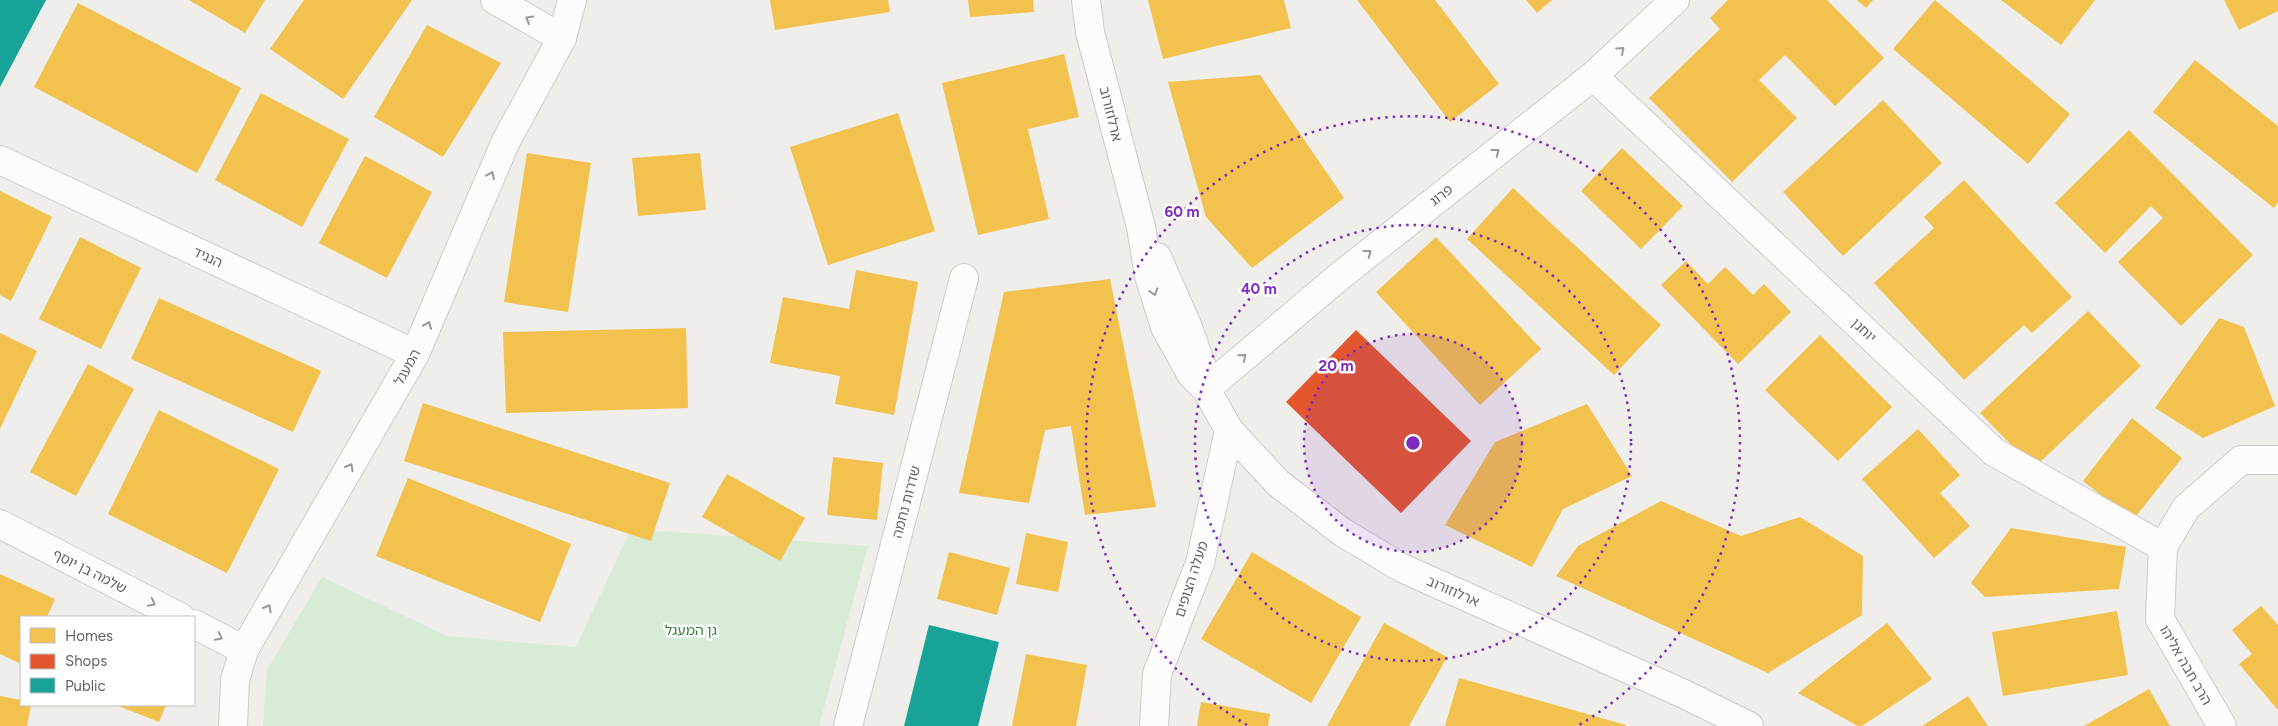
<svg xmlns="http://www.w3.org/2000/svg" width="2278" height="726" font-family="Figtree,'Noto Sans Hebrew',sans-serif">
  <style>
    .green { fill: #d8ebd6 }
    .homes { fill: #f2c14e }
    .shops { fill: #e4572e }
    .public { fill: #17a398 }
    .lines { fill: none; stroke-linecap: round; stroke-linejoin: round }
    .street-casing { stroke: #cbcccc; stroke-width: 30 }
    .secondary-casing { stroke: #cacacb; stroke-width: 30 }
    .street { stroke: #fdfcfc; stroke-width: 28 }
    .secondary { stroke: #fdfcfc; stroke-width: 28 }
    .oneway { stroke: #96999c }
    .ring { fill: none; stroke: #7b2cbf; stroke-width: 2.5; stroke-dasharray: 2.5 5 }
    .labels { text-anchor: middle; stroke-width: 5; stroke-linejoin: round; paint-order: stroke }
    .street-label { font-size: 14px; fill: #5f6368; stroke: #fff }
    .park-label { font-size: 14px; fill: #348238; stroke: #fff }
    .centre { fill: #7b2cbf; stroke: #fff; stroke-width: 2.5 }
    .ring-label { font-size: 15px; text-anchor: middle; font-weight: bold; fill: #7b2cbf; stroke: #fff; stroke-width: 5; stroke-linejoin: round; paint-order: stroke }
  </style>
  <rect width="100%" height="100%" fill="#efeeea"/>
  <path class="green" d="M631,529L868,546L819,726H263L267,670L322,577L447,636L576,647Z"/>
  <g class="homes">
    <path d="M189,0H265L245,33Z"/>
    <path d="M304,0H412L343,99L270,49Z"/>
    <path d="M770,0H888L890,12L775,30Z"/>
    <path d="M968,0H1033L1034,12L970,17Z"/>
    <path d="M1148,0H1284L1291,28L1163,59Z"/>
    <path d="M1357,0H1435L1499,84L1450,122Z"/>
    <path d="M1526,0H1552L1537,13Z"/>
    <path d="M1728,0H1827L1884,58L1835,106L1785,55L1759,80L1797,118L1732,182L1649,98L1720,29L1710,18Z"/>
    <path d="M1857,0H1873L1866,8Z"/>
    <path d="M1935,0L2070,114L2028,164L1893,49Z"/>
    <path d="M2001,0H2095L2061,45Z"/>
    <path d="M2224,0H2278V11L2239,30Z"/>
    <path d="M78,3L241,88L197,173L34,87Z"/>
    <path d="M427,25L501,63L443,157L374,117Z"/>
    <path d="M1064,54L1079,117L1028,129L1049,219L978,235L942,83Z"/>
    <path d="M2195,60L2278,126V202L2274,208L2153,112Z"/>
    <path d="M1260,75L1344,198L1252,268L1206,217L1168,82Z"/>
    <path d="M261,93L349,139L302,227L215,180Z"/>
    <path d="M1883,100L1942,163L1843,256L1783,192Z"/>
    <path d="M898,113L935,231L828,265L790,147Z"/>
    <path d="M2129,130L2253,255L2181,326L2118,262L2163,218L2151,206L2105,253L2055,203Z"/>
    <path d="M1622,148L1683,206L1641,249L1581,191Z"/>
    <path d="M527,153L591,163L568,312L504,302Z"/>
    <path d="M700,153L706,210L638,216L632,158Z"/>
    <path d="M365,156L432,192L387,278L319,243Z"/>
    <path d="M1964,180L2072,297L2032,333L2024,325L1964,380L1874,283L1934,228L1924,217Z"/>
    <path d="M1513,188L1661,325L1614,375L1467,239Z"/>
    <path d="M0,191L52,217L11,301L0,295Z"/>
    <path d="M80,237L141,268L101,349L39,319Z"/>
    <path d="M1436,237L1541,349L1480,405L1376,292Z"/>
    <path d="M1686,261L1708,284L1725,267L1753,295L1764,284L1791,312L1738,364L1661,285Z"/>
    <path d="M856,270L918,282L894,415L835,404L840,376L770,363L783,297L849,309Z"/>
    <path d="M1110,279L1156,507L1085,515L1071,426L1045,430L1029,503L959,493L1004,292Z"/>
    <path d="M159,298L321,371L293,432L131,359Z"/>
    <path d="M2088,311L2141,366L2034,468L1980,413Z"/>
    <path d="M2219,318L2244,327L2275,406L2203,438L2155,408Z"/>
    <path d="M686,328L688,408L506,413L503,332Z"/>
    <path d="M0,333L37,351L0,429Z"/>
    <path d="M1820,335L1892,407L1838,461L1765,390Z"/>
    <path d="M88,364L134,389L76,496L30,472Z"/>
    <path d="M423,403L670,483L651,541L404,461Z"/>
    <path d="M1587,404L1632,476L1563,509L1532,567L1445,525L1495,442Z"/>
    <path d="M159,410L279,469L227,573L108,514Z"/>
    <path d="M2132,418L2182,458L2133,520L2083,481Z"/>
    <path d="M1918,429L1960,475L1940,493L1970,526L1934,558L1862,479Z"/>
    <path d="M833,457L883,463L877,520L827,515Z"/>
    <path d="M727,474L805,518L780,561L702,517Z"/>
    <path d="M408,478L571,544L540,622L376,556Z"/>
    <path d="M1661,501L1741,536L1800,517L1863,556L1862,615L1768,673L1556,576L1578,546Z"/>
    <path d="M2011,528L2126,547L2119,589L1985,597L1971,583Z"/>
    <path d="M1026,533L1068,542L1058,592L1016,584Z"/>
    <path d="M949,552L1010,568L997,615L937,599Z"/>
    <path d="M1252,552L1361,617L1311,703L1201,639Z"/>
    <path d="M0,574L55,599L47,617H21V664L0,654Z"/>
    <path d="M2261,606L2278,625V710L2239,664L2252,654L2232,630Z"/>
    <path d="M2117,611L2128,675L2003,696L1992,632Z"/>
    <path d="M1384,623L1447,657L1409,726H1327Z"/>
    <path d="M1887,623L1932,679L1862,726H1858L1798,693Z"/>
    <path d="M1026,654L1087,665L1076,726H1012Z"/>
    <path d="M1459,678L1626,725V726H1445Z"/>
    <path d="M2149,689L2170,726H2084Z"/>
    <path d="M0,696L21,700V705H31L27,726H0Z"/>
    <path d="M1968,696L1988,726H1922Z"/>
    <path d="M1201,702L1270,714L1268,726H1197Z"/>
    <path d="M116,705H166L159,722Z"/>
  </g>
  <path class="shops" d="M1356,330L1471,441L1401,513L1286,402Z"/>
  <g class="public">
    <path d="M0,0H46L0,87Z"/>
    <path d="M929,625L999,642L978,726H904Z"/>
  </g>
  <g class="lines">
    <defs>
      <g id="street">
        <path d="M495,0L562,38"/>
        <path d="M1593,76L1994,452L2163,547"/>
        <path d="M0,160L415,354"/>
        <path d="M1206,389L1340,276L1593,76L1675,0"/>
        <path d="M0,524L180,617"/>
        <path d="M194,624L244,650"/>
        <path d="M233,726L235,680L244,650L415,354L506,141L562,38L572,0"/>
        <path d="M848,726L964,278"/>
        <path d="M1154,726L1157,674L1200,563L1229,430"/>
        <path d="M2222,726L2160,619L2163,547L2186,508L2241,460H2278"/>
      </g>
      <g id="secondary">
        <path d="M1086,0L1090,32L1141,227L1149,276L1165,327L1191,374L1206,389L1229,430L1278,483L1342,532L1402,568L1684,694L1749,726"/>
        <path d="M1157,257L1187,325L1203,370"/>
      </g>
    </defs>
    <use href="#street" class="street-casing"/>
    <use href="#secondary" class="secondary-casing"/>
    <use href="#street" class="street"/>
    <use href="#secondary" class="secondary"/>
  </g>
  <defs><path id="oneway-chevron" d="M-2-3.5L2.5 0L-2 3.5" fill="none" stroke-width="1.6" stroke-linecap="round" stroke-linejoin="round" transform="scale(1.25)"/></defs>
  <g class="oneway">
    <use href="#oneway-chevron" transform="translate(529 19) rotate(-150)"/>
    <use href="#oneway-chevron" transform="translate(1621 50) rotate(-42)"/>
    <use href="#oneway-chevron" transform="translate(1496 152) rotate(-38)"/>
    <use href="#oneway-chevron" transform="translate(491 175) rotate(-67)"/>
    <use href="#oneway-chevron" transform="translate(1368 253) rotate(-38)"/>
    <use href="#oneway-chevron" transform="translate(1154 292) rotate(72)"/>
    <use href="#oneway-chevron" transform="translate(428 325) rotate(-67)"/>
    <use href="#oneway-chevron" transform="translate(1243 357) rotate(-40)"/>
    <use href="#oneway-chevron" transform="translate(350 467) rotate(-60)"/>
    <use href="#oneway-chevron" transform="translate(152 603) rotate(27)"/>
    <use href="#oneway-chevron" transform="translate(268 608) rotate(-60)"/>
    <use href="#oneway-chevron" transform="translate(219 637) rotate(27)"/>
  </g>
  <circle cx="1413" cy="443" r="109" fill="#7b2cbf" fill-opacity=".12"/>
  <g class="ring">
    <circle cx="1413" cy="443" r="109"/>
    <circle cx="1413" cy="443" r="218"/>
    <path d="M1247 725A327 327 0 1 1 1579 725"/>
  </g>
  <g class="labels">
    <g class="street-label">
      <text transform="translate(1111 114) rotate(76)" y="5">ארלוזורוב</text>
      <text transform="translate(1441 195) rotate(-38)" y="5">פרוג</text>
      <text transform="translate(208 257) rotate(25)" y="5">הנגיד</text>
      <text transform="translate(1864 330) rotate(43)" y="5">יוחנן</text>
      <text transform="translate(407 367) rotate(-61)" y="5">המעגל</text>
      <text transform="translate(906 502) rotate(-75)" y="5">שדרות נחמה</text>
      <text transform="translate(90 571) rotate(27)" y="5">שלמה בן יוסף</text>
      <text transform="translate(1191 579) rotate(-72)" y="5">מעלה הצופים</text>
      <text transform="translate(1453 591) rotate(24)" y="5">ארלוזורוב</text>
      <text transform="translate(2186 665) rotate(60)" y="5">הרב חבה אליהו</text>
    </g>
    <g class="park-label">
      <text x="691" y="635">גן המעגל</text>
    </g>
  </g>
  <circle cx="1413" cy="443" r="8" class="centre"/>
  <g class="ring-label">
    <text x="1182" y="217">60 m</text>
    <text x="1259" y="294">40 m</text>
    <text x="1336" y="371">20 m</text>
  </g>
  <rect x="20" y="616" width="175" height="90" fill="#ffffff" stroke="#bfc1c3"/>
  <rect x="30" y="628" width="25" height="15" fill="#f2c14e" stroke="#bfc1c3"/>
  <text x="65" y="641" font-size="15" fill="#5f6368">Homes</text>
  <rect x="30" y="654" width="25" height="15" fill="#e4572e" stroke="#bfc1c3"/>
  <text x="65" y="666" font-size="15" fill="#5f6368">Shops</text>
  <rect x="30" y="678" width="25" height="15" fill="#17a398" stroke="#bfc1c3"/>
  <text x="65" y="691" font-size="15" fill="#5f6368">Public</text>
</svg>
